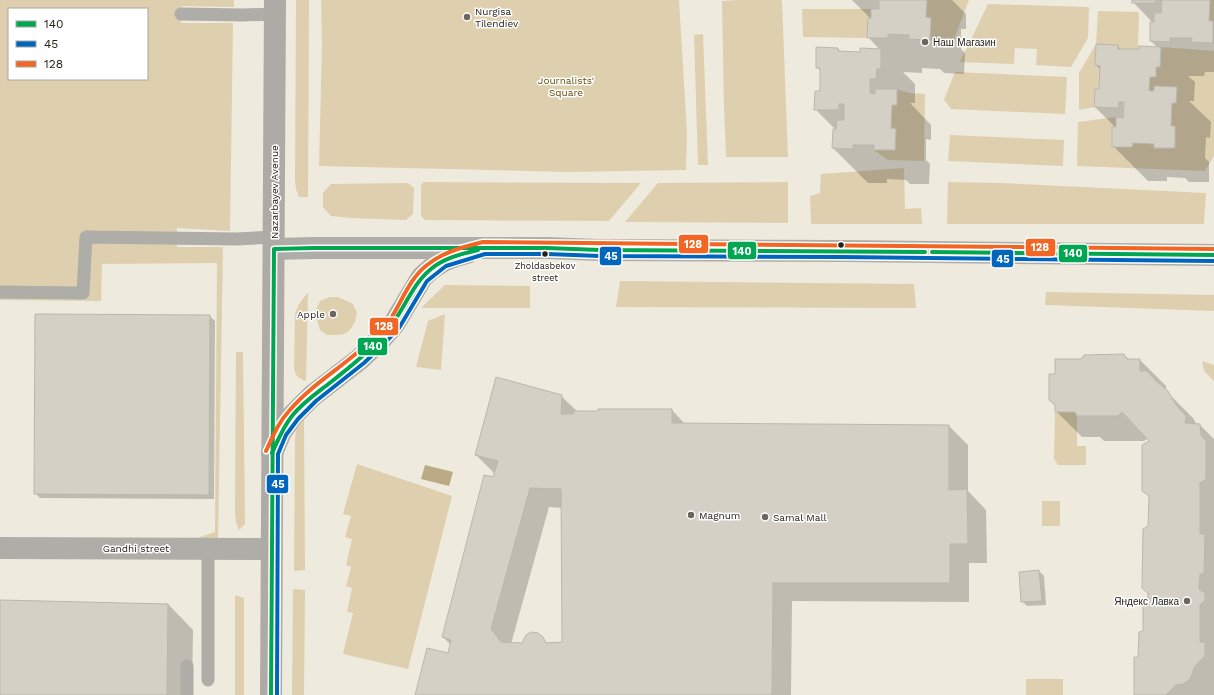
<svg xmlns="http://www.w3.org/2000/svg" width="1214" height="695" font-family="'Work Sans',sans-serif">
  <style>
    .green { fill: #ded0af; fill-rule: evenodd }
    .water { fill: #bbab84 }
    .shadow { fill: #0003; fill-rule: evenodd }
    .building { fill: #d4d0c6; stroke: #bbb7ae; fill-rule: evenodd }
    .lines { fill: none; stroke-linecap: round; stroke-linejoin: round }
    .service { stroke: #aeada8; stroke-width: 13 }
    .tertiary { stroke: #aeada8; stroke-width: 22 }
    .secondary { stroke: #aeaba6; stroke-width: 22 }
    .bus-1-casing { stroke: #fff; stroke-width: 7 }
    .bus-2-casing { stroke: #fff; stroke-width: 7 }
    .bus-3-casing { stroke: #fff; stroke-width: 7 }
    .bus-1 { stroke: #00a651; stroke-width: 4 }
    .bus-2 { stroke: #0065bd; stroke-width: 4 }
    .bus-3 { stroke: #f26522; stroke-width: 4 }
    .poi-dot { fill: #6b675e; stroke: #fff; stroke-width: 1.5 }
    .bus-dot { fill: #242119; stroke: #fff; stroke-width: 1.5 }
    .labels { text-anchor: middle; stroke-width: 3; stroke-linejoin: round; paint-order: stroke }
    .bus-label { font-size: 9px; fill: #242119; stroke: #fff }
    .poi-label { font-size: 10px; fill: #242119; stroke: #fff; text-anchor: start }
    .park-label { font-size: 10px; fill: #634d0d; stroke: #fff }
    .street-label { font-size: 10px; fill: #242119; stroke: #fff }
    .line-badge { stroke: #fff; stroke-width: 1.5 }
    .badge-label { font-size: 11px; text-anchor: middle; font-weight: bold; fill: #fff }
  </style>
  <rect width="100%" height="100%" fill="#efeade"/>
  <g class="green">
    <path d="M0,0H234V7L182,6L181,23H233L230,231L177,228V247H223L218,540L194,539L215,532L217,263L102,264L101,301L0,300ZM9,9H147V79H9Z"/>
    <path d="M296,0H309L308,197H299L296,189L295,181Z"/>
    <path d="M321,0H679L687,133L686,170L567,172L319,166L322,45Z"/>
    <path d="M739,0H782L788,157H726L724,108L722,1Z"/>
    <path d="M927,0H969L953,42L930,40L931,18L926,17Z"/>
    <path d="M1210,0H1214V43H1213V22L1209,21Z"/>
    <path d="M988,4L1089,7L1088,38L1071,67L1036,65L1037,49L1015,48L1014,64L960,62Z"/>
    <path d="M802,9H871V18L868,19L867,38L803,37Z"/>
    <path d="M1098,11L1139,12L1138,44L1139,46V49H1118V45H1096L1095,65L1100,66L1099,89H1095L1094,107L1079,110V73L1096,44Z"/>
    <path d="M703,34L708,165H698L694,35Z"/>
    <path d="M1161,47L1214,51V156L1205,171L1077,166L1078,122L1116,117V127H1112V147H1132L1133,143L1154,144V148H1175V126H1171L1172,103H1176L1177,87L1149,91L1150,77H1156V67H1160Z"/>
    <path d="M955,72L1067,77L1065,114L951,109L944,100Z"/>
    <path d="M897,89L909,93L925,94L924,161L888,160L874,150H895L896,129L891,128L892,105H897Z"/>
    <path d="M950,135L1064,140L1063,166L948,161Z"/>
    <path d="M904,168L905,209L921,208L922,224H811L810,196L820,193L821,174Z"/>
    <path d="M423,182L641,183L609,221L425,220L421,216V186Z"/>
    <path d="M788,182V223L625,222L658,183Z"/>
    <path d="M948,182L1000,183L1206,193L1204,224H947Z"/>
    <path d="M408,183L414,188L413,214L406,220L350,218L331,216L323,207V193L331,184Z"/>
    <path d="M620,281L914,284L916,308L616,307Z"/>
    <path d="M445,285L530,286V308H421Z"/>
    <path d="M1046,292L1214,295V311L1045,305Z"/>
    <path d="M308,293L306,381C298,378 295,376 294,367L295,315C297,306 301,300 308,293Z"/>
    <path d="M330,297H338L353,304L357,313L355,322L350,330L344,334L338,335H327L320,330L315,313L320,301Z"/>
    <path d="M445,314L441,370L416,367L428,321Z"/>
    <path d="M236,352H243L245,524L239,530L236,523L235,511Z"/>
    <path d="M1202,361L1214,365V381L1204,371Z"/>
    <path d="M1055,412H1075L1077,416V446H1086V465H1058L1054,459Z"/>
    <path d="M304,419L305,570L294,571L295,439L296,430Z"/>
    <path d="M357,464L452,496L408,669L343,654L353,613L347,612L352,588L346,586L351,567L346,565L352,539L345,537L351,516L343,514Z"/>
    <rect x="1042" y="501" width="18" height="25"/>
    <path d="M293,589L305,590L304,695H292Z"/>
    <path d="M235,595L244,598V695H235Z"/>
    <rect x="1026" y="679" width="37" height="16"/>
  </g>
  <path class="water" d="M425,465L453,472L449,486L421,479Z"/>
  <g class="shadow">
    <path d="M852,0H952L966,14V29H961V49L965,53L964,74L944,73L940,69L922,68V73L903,72L915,84V103H911V104L931,125V140L926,139V160L930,164L929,184H910L906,180L887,179V183H868L833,148L836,130L815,109L820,93L821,72L817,67V48L838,49L841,52L861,53L880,50L868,37L871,19Z"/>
    <path d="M1133,0H1214V72H1205L1204,76H1188L1195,82L1194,101H1189L1211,122L1210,138L1206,137L1205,158L1209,162V182H1189L1185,178L1167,177V181H1148L1113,146L1116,128L1095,107L1100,90L1101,70L1096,65L1118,46L1121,50H1140L1158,48L1151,41L1153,23L1133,2Z"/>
    <path d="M210,316L215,321L214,499L40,498L35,493Z"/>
    <path d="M1124,355L1130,360H1140L1166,386V391L1193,418L1197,425H1200L1214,439V695H1135L1139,658L1149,606L1151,441L1148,438L1144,441H1104L1100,437H1082L1056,411V375L1081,360Z"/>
    <path d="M561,396L578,412L672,410L685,424L949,426L968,445V491L986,510L987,563H969V602L792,601L791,695H416L448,654L451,645L443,637L495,474L476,455ZM549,507L563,508V643L548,644L542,638L522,644H511Z"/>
    <path d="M1039,571L1044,576L1046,605L1027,606L1022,601Z"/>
    <path d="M0,601L168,604L193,630L192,695H0Z"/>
  </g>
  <g class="building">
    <path d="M879,0H927L926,17L931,18L930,40L909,39V35L888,34V38H867L868,18H871V9H879Z"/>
    <rect x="1132" y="0" width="24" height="3"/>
    <path d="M1162,0H1210L1209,21H1213V43L1191,42L1192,38H1170V42L1150,41V22H1154V13H1161Z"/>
    <path d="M1096,44L1118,45V49H1139V46L1161,47L1160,67H1156V77H1150L1149,91H1154V86L1177,87L1176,103H1172L1171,126H1175V148H1154V144L1133,143L1132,147H1112V127H1116V117L1123,118L1124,102H1119L1118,108L1094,107L1095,89H1099L1100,66L1095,65Z"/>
    <path d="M816,47L838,48V51L860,52V48L881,49V69H877L876,79H870V93L875,94V89H897V105H892L891,128L896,129L895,150H874V145H853V149L832,148L833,129H836L837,120H844V104H839V110H814L815,91H820V68H816Z"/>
    <path d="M35,314L210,315L209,495L34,494Z"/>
    <path d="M1124,354L1127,359H1140V371H1147L1157,382L1162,386L1168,391L1176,405L1186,416L1185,423L1200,424L1201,435L1206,441V479L1200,483V534H1205L1204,574H1200L1199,589L1205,593V601L1200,605V642H1205V656L1195,666L1190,679L1183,684L1176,685L1166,695H1134V657H1138L1139,632L1143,631V605H1148V593L1142,588L1143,529L1148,526L1149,496L1142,491V445L1149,441L1122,412L1118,416H1077L1075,412H1055V405L1049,400V374H1055V359H1081L1084,355Z"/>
    <path d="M496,377L562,395L561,414H573L574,411H598V409H672V423L949,425V490L967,489L968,544H950V583H773L772,695H415L427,648L448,653L451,640L442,637L484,475L493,477L498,461L475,455ZM530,488L561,489L562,642L546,643L543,637L538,633L531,632L526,635L522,643L501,642L491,629Z"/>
    <path d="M1039,570L1042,601L1021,602L1019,572Z"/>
    <path d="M0,600L168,604L167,695H0Z"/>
  </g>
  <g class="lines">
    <g class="service">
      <path d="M181,14L243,15L275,14"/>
      <path d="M0,292L83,293L86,237L237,239L274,237"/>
      <path d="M187,666V695"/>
      <path d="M208,680V549"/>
    </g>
    <g class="tertiary">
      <path d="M274,249L314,248H547L600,250L841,251L1214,255"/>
      <path d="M272,453L281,432L293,415L312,396L360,359L381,339L394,324L422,277L431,269L443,261L456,256L467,253"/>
      <path d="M0,548L271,549"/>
    </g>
    <path class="secondary" d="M271,695L275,0"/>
    <defs>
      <g id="bus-1">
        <path d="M932,252L1214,255"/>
        <path d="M272,453C278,440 283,427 292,416C303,402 317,393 331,382C350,367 369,352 385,333C403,314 410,286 431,269C444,258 461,254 478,250"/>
        <path d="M271,695L274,249L314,248H547L600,250L925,252"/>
      </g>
      <path id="bus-2" d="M277,695L278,454L286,435L298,419L316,401L364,363L385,343L399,328L427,281L446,266L485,254H547L600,256L841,257L1214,261"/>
      <path id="bus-3" d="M266,451C273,436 278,423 289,411C314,381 351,363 378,333C382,329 386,324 390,320C402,301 410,278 427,265C443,252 463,247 483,242L1214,249"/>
    </defs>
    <use href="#bus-1" class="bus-1-casing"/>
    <use href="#bus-2" class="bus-2-casing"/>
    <use href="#bus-3" class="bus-3-casing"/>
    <use href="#bus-1" class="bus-1"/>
    <use href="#bus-2" class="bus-2"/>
    <use href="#bus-3" class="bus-3"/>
  </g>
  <g class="poi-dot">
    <circle cx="467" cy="17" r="4"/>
    <circle cx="925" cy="42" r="4"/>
    <circle cx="333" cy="314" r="4"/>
    <circle cx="691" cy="515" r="4"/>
    <circle cx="765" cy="517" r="4"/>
    <circle cx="1187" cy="601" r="4"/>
  </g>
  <g class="bus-dot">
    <circle cx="841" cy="245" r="3.5"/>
    <circle cx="545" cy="254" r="3.5"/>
  </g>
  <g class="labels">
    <g class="bus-label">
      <text x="545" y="269">Zholdasbekov<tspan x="545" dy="12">street</tspan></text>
    </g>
    <g class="poi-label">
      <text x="475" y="15">Nurgisa<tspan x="475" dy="12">Tilendiev</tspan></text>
      <text x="933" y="46">Наш Магазин</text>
      <text x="325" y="318" text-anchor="end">Apple</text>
      <text x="699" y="519">Magnum</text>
      <text x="773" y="521">Samal Mall</text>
      <text x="1179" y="605" text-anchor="end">Яндекс Лавка</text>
    </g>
    <g class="park-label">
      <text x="566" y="84">Journalists'<tspan x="566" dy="12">Square</tspan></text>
    </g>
    <g class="street-label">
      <text transform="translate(274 192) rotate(-90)" y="4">Nazarbayev Avenue</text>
      <text x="136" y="552">Gandhi street</text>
    </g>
  </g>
  <g class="line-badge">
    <rect x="678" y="234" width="31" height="20" rx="4" fill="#f26522"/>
    <rect x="1025" y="238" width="31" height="19" rx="4" fill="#f26522"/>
    <rect x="727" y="241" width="30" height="19" rx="4" fill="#00a651"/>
    <rect x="1058" y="244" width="30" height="19" rx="4" fill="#00a651"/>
    <rect x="599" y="246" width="23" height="20" rx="4" fill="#0065bd"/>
    <rect x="991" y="249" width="23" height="19" rx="4" fill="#0065bd"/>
    <rect x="369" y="317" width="30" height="19" rx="4" fill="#f26522"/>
    <rect x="357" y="337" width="31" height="19" rx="4" fill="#00a651"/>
    <rect x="266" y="474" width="23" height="20" rx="4" fill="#0065bd"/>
  </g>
  <g class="badge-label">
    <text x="693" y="248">128</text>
    <text x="1040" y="251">128</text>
    <text x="742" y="255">140</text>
    <text x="1073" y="257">140</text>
    <text x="611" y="260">45</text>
    <text x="1003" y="263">45</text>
    <text x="384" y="330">128</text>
    <text x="373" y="350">140</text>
    <text x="278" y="488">45</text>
  </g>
  <rect x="8" y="8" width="140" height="72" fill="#ffffff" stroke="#a7a6a3"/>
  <rect x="16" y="21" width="20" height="6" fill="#00a651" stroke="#a7a6a3"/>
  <text x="44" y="28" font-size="12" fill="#242119">140</text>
  <rect x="16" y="41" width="20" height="6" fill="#0065bd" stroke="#a7a6a3"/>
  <text x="44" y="48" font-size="12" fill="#242119">45</text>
  <rect x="16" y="61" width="20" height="6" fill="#f26522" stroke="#a7a6a3"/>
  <text x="44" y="68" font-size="12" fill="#242119">128</text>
</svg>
